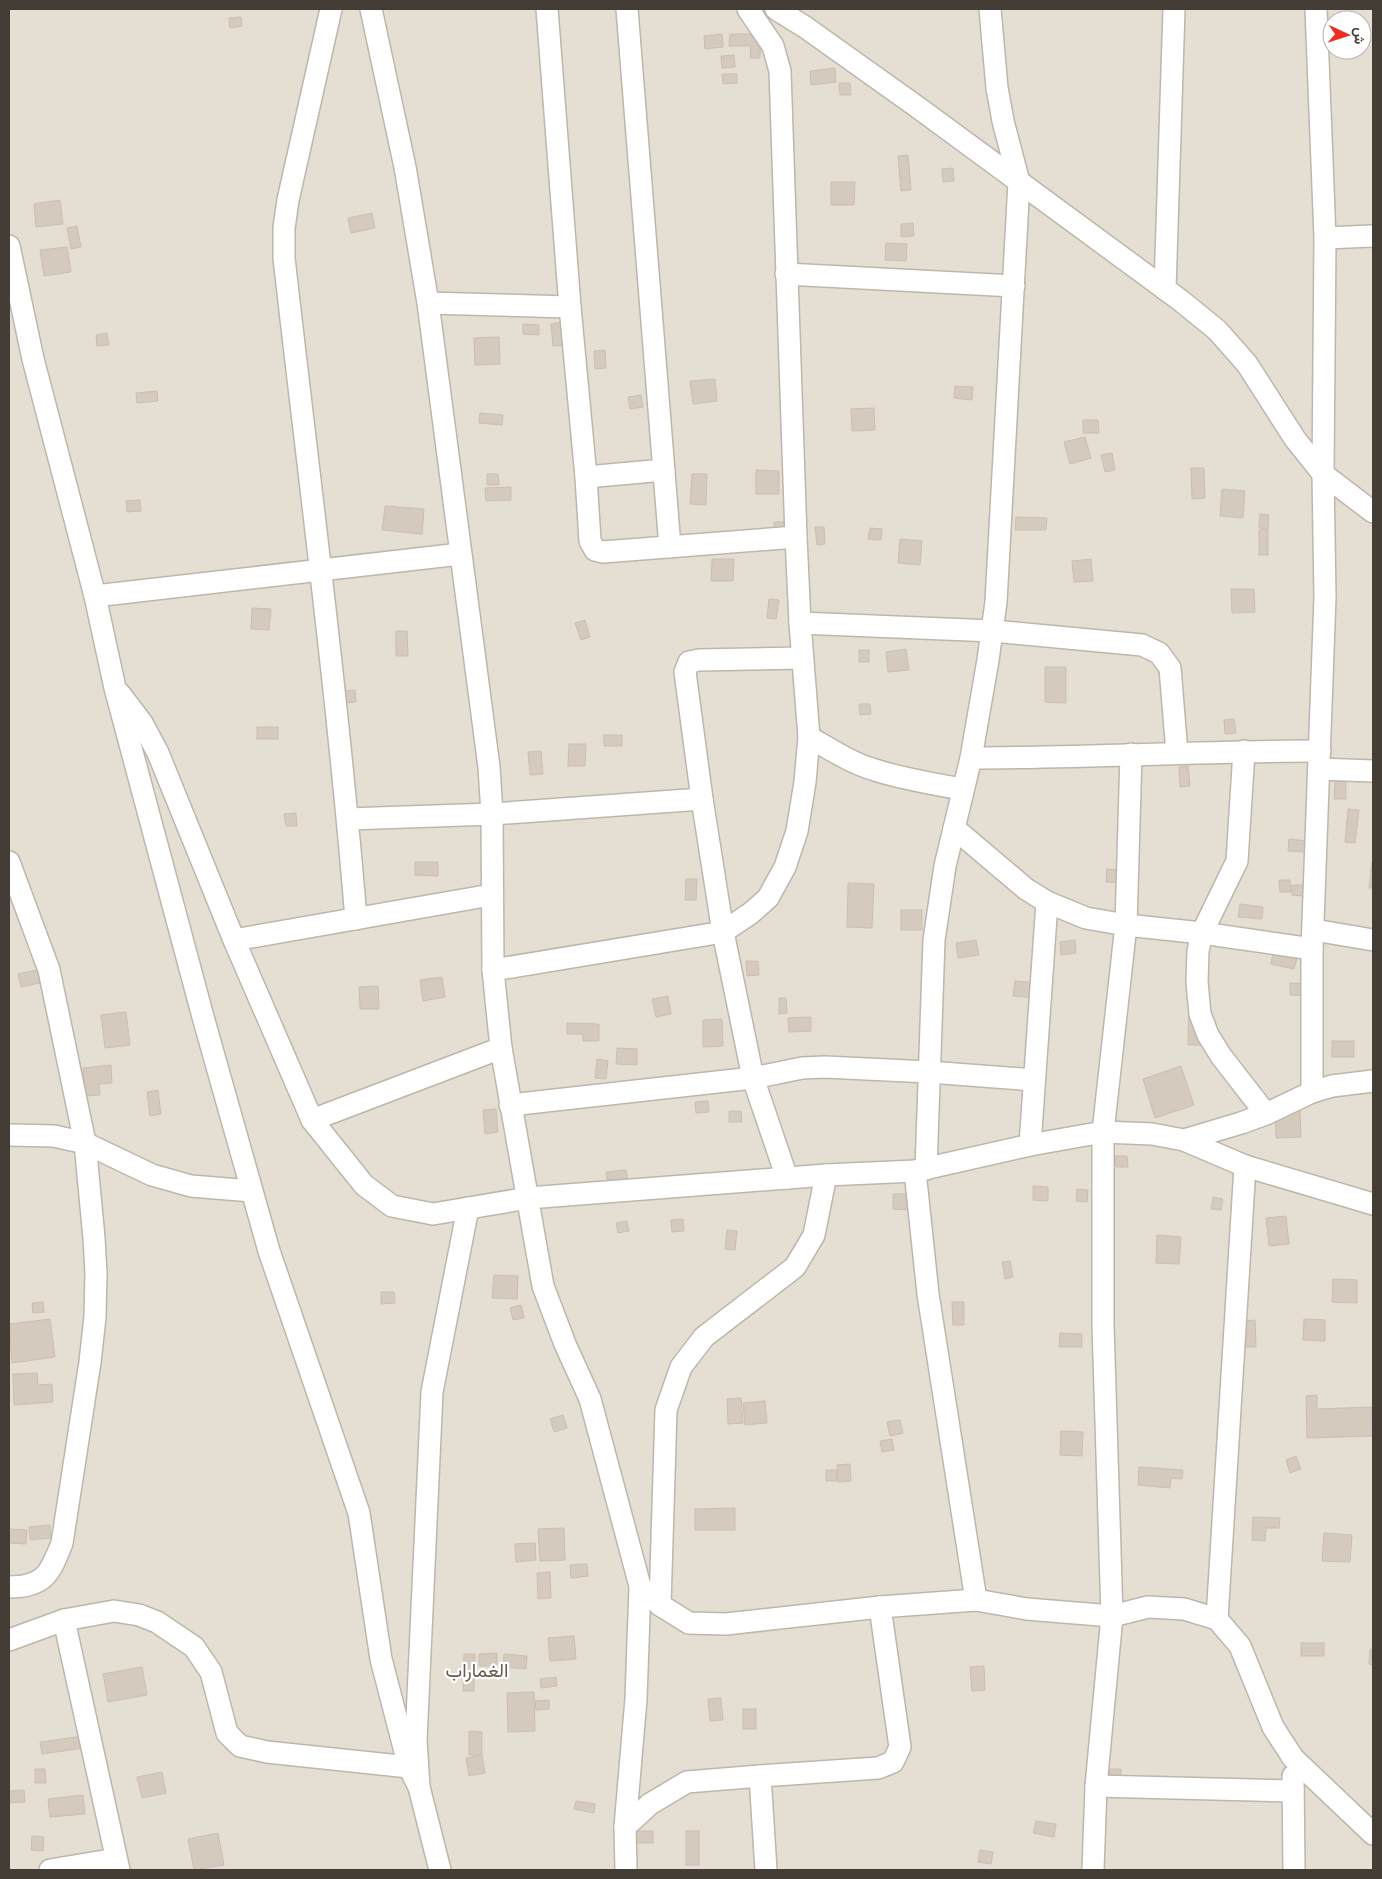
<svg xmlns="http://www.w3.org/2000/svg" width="1382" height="1879" font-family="'Work Sans',Vazirmatn,sans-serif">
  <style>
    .residential { fill: #e5ded3; fill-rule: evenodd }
    .building { fill: #d5cabe; stroke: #cdbfaf }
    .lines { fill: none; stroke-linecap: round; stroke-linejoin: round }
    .minor-casing { stroke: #bfb6ab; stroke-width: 24 }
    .minor { stroke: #fff; stroke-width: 21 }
    .labels { text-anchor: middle; stroke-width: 4.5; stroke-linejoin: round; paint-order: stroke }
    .quarter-label { font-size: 19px; fill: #665a4d; stroke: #fff }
  </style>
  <rect width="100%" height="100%" fill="#f1ede5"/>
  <path class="residential" d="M9,9H1373V1870H9ZM1332,20H1362V50H1332Z"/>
  <g class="building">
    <path d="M241,17L242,26L230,28L229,18Z"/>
    <path d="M722,34L723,47L705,49L704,36Z"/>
    <path d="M730,34H761L760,58H750L751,46H729Z"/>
    <path d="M734,55L735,67L722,68L721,56Z"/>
    <path d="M835,68L836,82L811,85L810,71Z"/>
    <path d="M722,74H737V83L723,84Z"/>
    <path d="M839,83H850L851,95H840Z"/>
    <path d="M908,155L911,190L901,191L898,156Z"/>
    <path d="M953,168L954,181L943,182L942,169Z"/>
    <path d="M831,182H855L854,205H831Z"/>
    <path d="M60,200L63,224L36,227L34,204Z"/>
    <path d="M372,213L375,228L351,233L348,218Z"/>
    <path d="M913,223L914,236L901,237V224Z"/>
    <path d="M77,226L81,247L71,249L67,228Z"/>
    <path d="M886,243L907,244L906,261L885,260Z"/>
    <path d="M67,247L71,272L44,276L40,250Z"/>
    <path d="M564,322L567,345L553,346L551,324Z"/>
    <path d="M523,324L539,325V335L523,334Z"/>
    <path d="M107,333L109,345L97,346L96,335Z"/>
    <path d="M499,337L500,364L475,365L474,338Z"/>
    <path d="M605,350L606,368L595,369L594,351Z"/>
    <path d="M715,379L717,401L693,404L690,381Z"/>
    <path d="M955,386L973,387L972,400L954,398Z"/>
    <path d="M157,391L158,401L137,403L136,393Z"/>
    <path d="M641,395L643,407L630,409L628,397Z"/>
    <path d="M874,408L875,430L852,431L851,409Z"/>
    <path d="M480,413L503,415L502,425L479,423Z"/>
    <path d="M1083,420H1098L1099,433H1083Z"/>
    <path d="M1085,437L1091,458L1070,464L1064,442Z"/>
    <path d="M1112,453L1115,470L1105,472L1101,455Z"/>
    <path d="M1191,468H1204L1205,498L1192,499Z"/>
    <path d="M756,470L779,471V494H756Z"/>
    <path d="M487,474H498L499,485H487Z"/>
    <path d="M692,474H707L706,505L690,504Z"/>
    <path d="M511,487V500L486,501L485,488Z"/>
    <path d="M1222,489L1245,491L1243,518L1220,516Z"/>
    <path d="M140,500L141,511L127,512L126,501Z"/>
    <path d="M385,506L424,509L422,534L382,530Z"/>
    <path d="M1260,514L1269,515L1268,529L1259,528Z"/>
    <path d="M1016,517L1047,518L1046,530H1015Z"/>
    <path d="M774,522H785L786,532H774Z"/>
    <path d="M815,527H824L825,544L817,545Z"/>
    <path d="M870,528L882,529L881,540L868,539Z"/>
    <rect x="1259" y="530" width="9" height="25"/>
    <path d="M900,539L922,541L920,565L898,563Z"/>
    <path d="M712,559H734L733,581H711Z"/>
    <path d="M1091,559L1093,581L1074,582L1072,561Z"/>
    <path d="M1231,589H1254L1255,612L1232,613Z"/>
    <path d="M769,599L779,600L776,619L767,618Z"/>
    <path d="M252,608L271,609L269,630L251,629Z"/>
    <path d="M585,620L590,637L581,640L575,623Z"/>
    <path d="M396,631H407L408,656H396Z"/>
    <path d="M906,649L909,670L888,672L886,652Z"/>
    <rect x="859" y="650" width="10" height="12"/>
    <path d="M1045,667H1066V703L1045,702Z"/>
    <path d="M355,690L356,702L344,703V691Z"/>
    <path d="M859,704H870L871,714L860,715Z"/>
    <path d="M1234,719L1236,733L1225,734L1224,720Z"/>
    <rect x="257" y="727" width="21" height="12"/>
    <rect x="604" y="735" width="18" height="11"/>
    <path d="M569,744H586L585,766H568Z"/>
    <path d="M541,751L543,774L530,775L528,752Z"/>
    <path d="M1188,766L1190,786L1180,787L1179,767Z"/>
    <path d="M1335,781H1346V799H1334Z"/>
    <path d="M1348,809L1359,810L1355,843L1345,842Z"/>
    <path d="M296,813L297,826H286L284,814Z"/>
    <path d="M1289,839L1308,841L1307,852L1288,851Z"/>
    <path d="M415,862H438V876L415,875Z"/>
    <path d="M1372,862H1373V888H1369Z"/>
    <path d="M1107,869L1118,870L1129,883L1106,882Z"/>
    <path d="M686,879H697L696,900H685Z"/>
    <path d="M1279,880H1290L1291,892H1280Z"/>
    <path d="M848,883L874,884L872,928L847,927Z"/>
    <path d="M1292,885H1303V896L1292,895Z"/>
    <path d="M1240,904L1263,907L1262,919L1238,917Z"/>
    <rect x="901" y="910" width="21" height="20"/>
    <path d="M976,940L979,955L958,958L956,943Z"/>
    <path d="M1075,940L1076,953L1061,955L1060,942Z"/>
    <path d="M1273,953L1297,958L1294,969L1271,964Z"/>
    <path d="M746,961H758L759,975L747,976Z"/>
    <path d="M41,969L44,982L21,987L18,974Z"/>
    <path d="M442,977L445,997L423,1001L420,980Z"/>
    <path d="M1015,981L1040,983L1038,998L1013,996Z"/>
    <path d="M1290,983L1312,984L1311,996L1290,995Z"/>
    <path d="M378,986L379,1009H360L359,987Z"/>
    <path d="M668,996L671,1014L656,1017L652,999Z"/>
    <path d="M779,998H786L787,1013L779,1014Z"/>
    <path d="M1189,1006L1203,1045H1188Z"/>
    <path d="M126,1012L130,1045L105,1048L101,1015Z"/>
    <path d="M811,1017V1031L789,1032L788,1018Z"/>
    <path d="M722,1019L723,1046L703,1047V1020Z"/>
    <path d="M567,1023L599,1024V1041H583V1034H567Z"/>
    <rect x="1332" y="1041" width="22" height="16"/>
    <path d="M617,1048L637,1049V1065L616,1064Z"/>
    <path d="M597,1059L608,1061L606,1079L595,1078Z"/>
    <path d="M111,1065L112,1083L99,1084L100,1095L85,1096L83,1068Z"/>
    <path d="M1181,1066L1194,1105L1155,1118L1143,1079Z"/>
    <path d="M158,1090L161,1114L150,1116L147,1092Z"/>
    <path d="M708,1101L709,1112L696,1113L695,1102Z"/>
    <path d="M1300,1108L1301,1137L1276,1138L1275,1109Z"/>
    <path d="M496,1109L498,1132L485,1134L483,1110Z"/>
    <path d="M729,1111H741L742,1122H729Z"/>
    <path d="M1115,1156H1127L1128,1167H1116Z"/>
    <path d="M626,1170L629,1185L608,1188L606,1172Z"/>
    <path d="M1033,1186L1048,1187V1201L1033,1200Z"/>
    <path d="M1077,1189L1088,1190L1087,1202L1076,1201Z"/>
    <path d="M893,1194H912V1210L893,1209Z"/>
    <path d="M1213,1197L1223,1199L1221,1210L1211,1209Z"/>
    <path d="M1286,1216L1289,1244L1269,1246L1266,1218Z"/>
    <path d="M683,1219L684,1231L672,1232L671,1220Z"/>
    <path d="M627,1221L629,1231L618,1233L616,1223Z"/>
    <path d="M727,1230L737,1231L735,1250L725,1249Z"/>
    <path d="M1157,1235L1181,1237L1179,1264L1156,1263Z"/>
    <path d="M1010,1261L1013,1277L1005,1279L1002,1262Z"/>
    <path d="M494,1275L518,1276L517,1299L492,1298Z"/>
    <path d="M1333,1279L1357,1280V1303L1332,1302Z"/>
    <path d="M381,1292H394L395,1303L381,1304Z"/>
    <path d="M43,1302L44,1312L33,1313L32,1303Z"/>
    <path d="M952,1302H964V1325H953Z"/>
    <path d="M521,1305L524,1318L513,1320L510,1308Z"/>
    <path d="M50,1319L55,1357L12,1363L9,1324Z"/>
    <path d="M1304,1319L1325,1320V1341L1303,1340Z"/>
    <path d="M1255,1320L1256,1347H1245L1244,1321Z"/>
    <path d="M1060,1333L1082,1334V1347H1059Z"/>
    <path d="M37,1373L38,1385L52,1384L53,1402L14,1405L13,1374Z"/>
    <path d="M1317,1395V1409L1372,1407L1373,1436L1307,1438L1306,1396Z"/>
    <path d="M741,1398L743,1423L728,1424L727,1399Z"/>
    <path d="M765,1401L767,1423L745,1425L743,1403Z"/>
    <path d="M563,1415L567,1428L554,1432L550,1419Z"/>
    <path d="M900,1420L903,1433L890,1436L887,1422Z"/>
    <path d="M1061,1431L1083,1432L1082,1456L1060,1455Z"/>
    <path d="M892,1439L894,1450L882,1452L880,1441Z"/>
    <path d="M1296,1456L1301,1469L1290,1473L1286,1460Z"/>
    <path d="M850,1464L851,1481L838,1482L837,1465Z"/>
    <path d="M1139,1467L1183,1470L1182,1479L1171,1478L1170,1488L1138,1485Z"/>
    <rect x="826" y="1470" width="11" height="11"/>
    <path d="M735,1508V1530H695V1509Z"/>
    <path d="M1253,1517L1280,1518L1279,1528H1266L1265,1541L1252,1540Z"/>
    <path d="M50,1525L51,1538L30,1540L29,1527Z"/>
    <path d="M564,1528L565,1560L540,1561L538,1529Z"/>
    <path d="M9,1529L27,1530L26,1544L9,1543Z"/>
    <path d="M1324,1533L1352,1535L1350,1562L1322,1561Z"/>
    <path d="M535,1543L536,1560L516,1562L515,1544Z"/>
    <path d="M587,1564L588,1576L571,1578L570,1565Z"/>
    <path d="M550,1572L551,1598L538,1599L537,1573Z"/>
    <path d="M574,1636L576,1659L550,1661L548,1638Z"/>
    <rect x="1301" y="1643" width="23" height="13"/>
    <path d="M1370,1649H1373V1665L1369,1664Z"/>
    <path d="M497,1653V1666H479V1654Z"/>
    <path d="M464,1654H475L474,1691H463Z"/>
    <path d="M504,1654L527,1656L526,1669L503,1667Z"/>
    <path d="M984,1666L985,1690L972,1691L970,1667Z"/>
    <path d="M142,1667L147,1695L108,1702L103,1674Z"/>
    <path d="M556,1677L557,1686L541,1688L540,1679Z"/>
    <path d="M534,1692L535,1731L508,1732L507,1693Z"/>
    <path d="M721,1698L723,1720L710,1721L708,1699Z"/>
    <path d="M549,1700V1709L536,1710L535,1701Z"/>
    <rect x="743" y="1709" width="13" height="20"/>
    <path d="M469,1731L482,1732V1755H469Z"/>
    <path d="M83,1736L84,1748L42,1754L40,1742Z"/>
    <path d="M482,1755L485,1773L469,1776L466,1758Z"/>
    <path d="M35,1769H45L46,1783H35Z"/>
    <path d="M1110,1769H1121V1780H1109Z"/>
    <path d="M162,1772L166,1793L142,1798L137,1777Z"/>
    <path d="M24,1790L25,1802L9,1803V1791Z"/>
    <path d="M83,1795L85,1814L50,1817L48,1799Z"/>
    <path d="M576,1801L595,1804L594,1813L574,1809Z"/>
    <path d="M1036,1821L1056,1824L1054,1837L1033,1833Z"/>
    <rect x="634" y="1831" width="19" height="12"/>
    <rect x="686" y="1831" width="13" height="34"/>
    <path d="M218,1833L224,1865L194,1870L188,1839Z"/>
    <path d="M32,1836L44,1837L43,1851L31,1850Z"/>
    <path d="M980,1850L993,1852L991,1864L978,1862Z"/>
  </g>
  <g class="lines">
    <defs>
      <g id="minor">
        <path d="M331,9L288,200L284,228V258C309,478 338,698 356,919"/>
        <path d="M371,9L405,167L428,303L489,767L492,814L493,970L501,1048L543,1286L565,1344L590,1399L640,1586L636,1699L625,1827L626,1870"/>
        <path d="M547,9L570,307L586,477L590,541L595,550L603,552L796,537"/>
        <path d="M627,9L670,547"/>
        <path d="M776,9L805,27L916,106L1180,300L1217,330L1247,364L1295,439L1323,474L1373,512"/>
        <path d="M1325,238L1373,236"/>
        <path d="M9,246L33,359L95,596L115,688L203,1017L269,1251L359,1513L381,1659L409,1767L419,1787"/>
        <path d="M786,274L1014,286"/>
        <path d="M1165,289L1174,9"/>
        <path d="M428,303L570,307"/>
        <path d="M586,477L664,470"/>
        <path d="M95,596L460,554"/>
        <path d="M800,623L993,631L1142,645L1159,653L1170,668L1177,753"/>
        <path d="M120,694L142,723L158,753L234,940L312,1120L364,1185L392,1206L433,1214L528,1198L826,1175L915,1171L1030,1145L1103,1132L1152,1134L1184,1140L1245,1166L1373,1204"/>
        <path d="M809,737C830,749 851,763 875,770C903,779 933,784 962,789"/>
        <path d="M1244,751L1237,861L1202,933L1198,951L1197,982L1200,1014L1208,1035L1221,1056L1266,1114"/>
        <path d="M971,758C1087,758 1203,751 1320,751"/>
        <path d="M1319,769L1373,771"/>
        <path d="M348,819L492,814L702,799"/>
        <path d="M954,828L1026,889L1047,902L1086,918L1126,925L1202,933L1312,949"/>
        <path d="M9,862L49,970L85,1143L94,1238L96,1273L95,1317L90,1362L62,1543C50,1574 44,1587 9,1587"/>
        <path d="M1314,930L1373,940"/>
        <path d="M234,940L491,895"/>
        <path d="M493,970L723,932L751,913L768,898L785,867L797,831L805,782L809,737L800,623L796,537L780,71L773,46L748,9"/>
        <path d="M1312,1092V949L1325,597L1323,474L1325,238L1316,9"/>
        <path d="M510,1105L753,1078L802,1068L825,1067L929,1072L1034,1080"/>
        <path d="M312,1120L501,1048"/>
        <path d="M9,1135L54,1136L85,1143L152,1175L191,1186L252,1191"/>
        <path d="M1184,1140L1241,1123L1266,1114L1312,1092L1332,1086L1373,1081"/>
        <path d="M1030,1145L1047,902"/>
        <path d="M926,1169L934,940L945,866L971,758L988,660L996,602L1019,182L1003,121L997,88L990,9"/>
        <path d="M915,1171L928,1294L976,1600"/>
        <path d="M787,1178L753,1078L723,932L702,799L685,672L689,662L699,660L802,658"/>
        <path d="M640,1586L660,1605L689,1623L726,1624L880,1607L976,1600L1027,1609L1112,1616L1148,1607L1184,1609L1217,1619L1240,1646L1273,1727L1293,1758L1373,1834"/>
        <path d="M660,1605L666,1410L681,1367L704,1337L795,1267L814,1235L826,1175"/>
        <path d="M1217,1619L1245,1166"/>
        <path d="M64,1620L119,1870"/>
        <path d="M9,1640L64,1620L114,1611L139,1615L157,1622L194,1647L211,1672L227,1733L240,1746L267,1752L409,1767"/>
        <path d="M760,1776L878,1768L893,1762L900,1747L880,1607"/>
        <path d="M1293,1776L1294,1870"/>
        <path d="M1096,1786L1293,1791"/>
        <path d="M625,1827L650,1804L687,1782L760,1776L766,1870"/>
        <path d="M50,1870L116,1859"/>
        <path d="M440,1870L419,1787L416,1740L432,1392L468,1208"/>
        <path d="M1093,1870L1096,1786L1112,1616L1103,1325V1132L1126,925L1131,754"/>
      </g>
    </defs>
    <use href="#minor" class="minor-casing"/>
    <use href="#minor" class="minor"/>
  </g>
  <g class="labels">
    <g class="quarter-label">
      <text x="477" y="1677">الغماراب</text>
    </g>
  </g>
  <rect width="1382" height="1879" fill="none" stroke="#433d35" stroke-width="20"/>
  <g transform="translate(1347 35) rotate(94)"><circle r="24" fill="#ffffff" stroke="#b4b1ae"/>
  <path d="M0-4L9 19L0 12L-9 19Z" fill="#ed2d20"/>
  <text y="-8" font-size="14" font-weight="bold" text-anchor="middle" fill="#433d35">ش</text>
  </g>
</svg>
